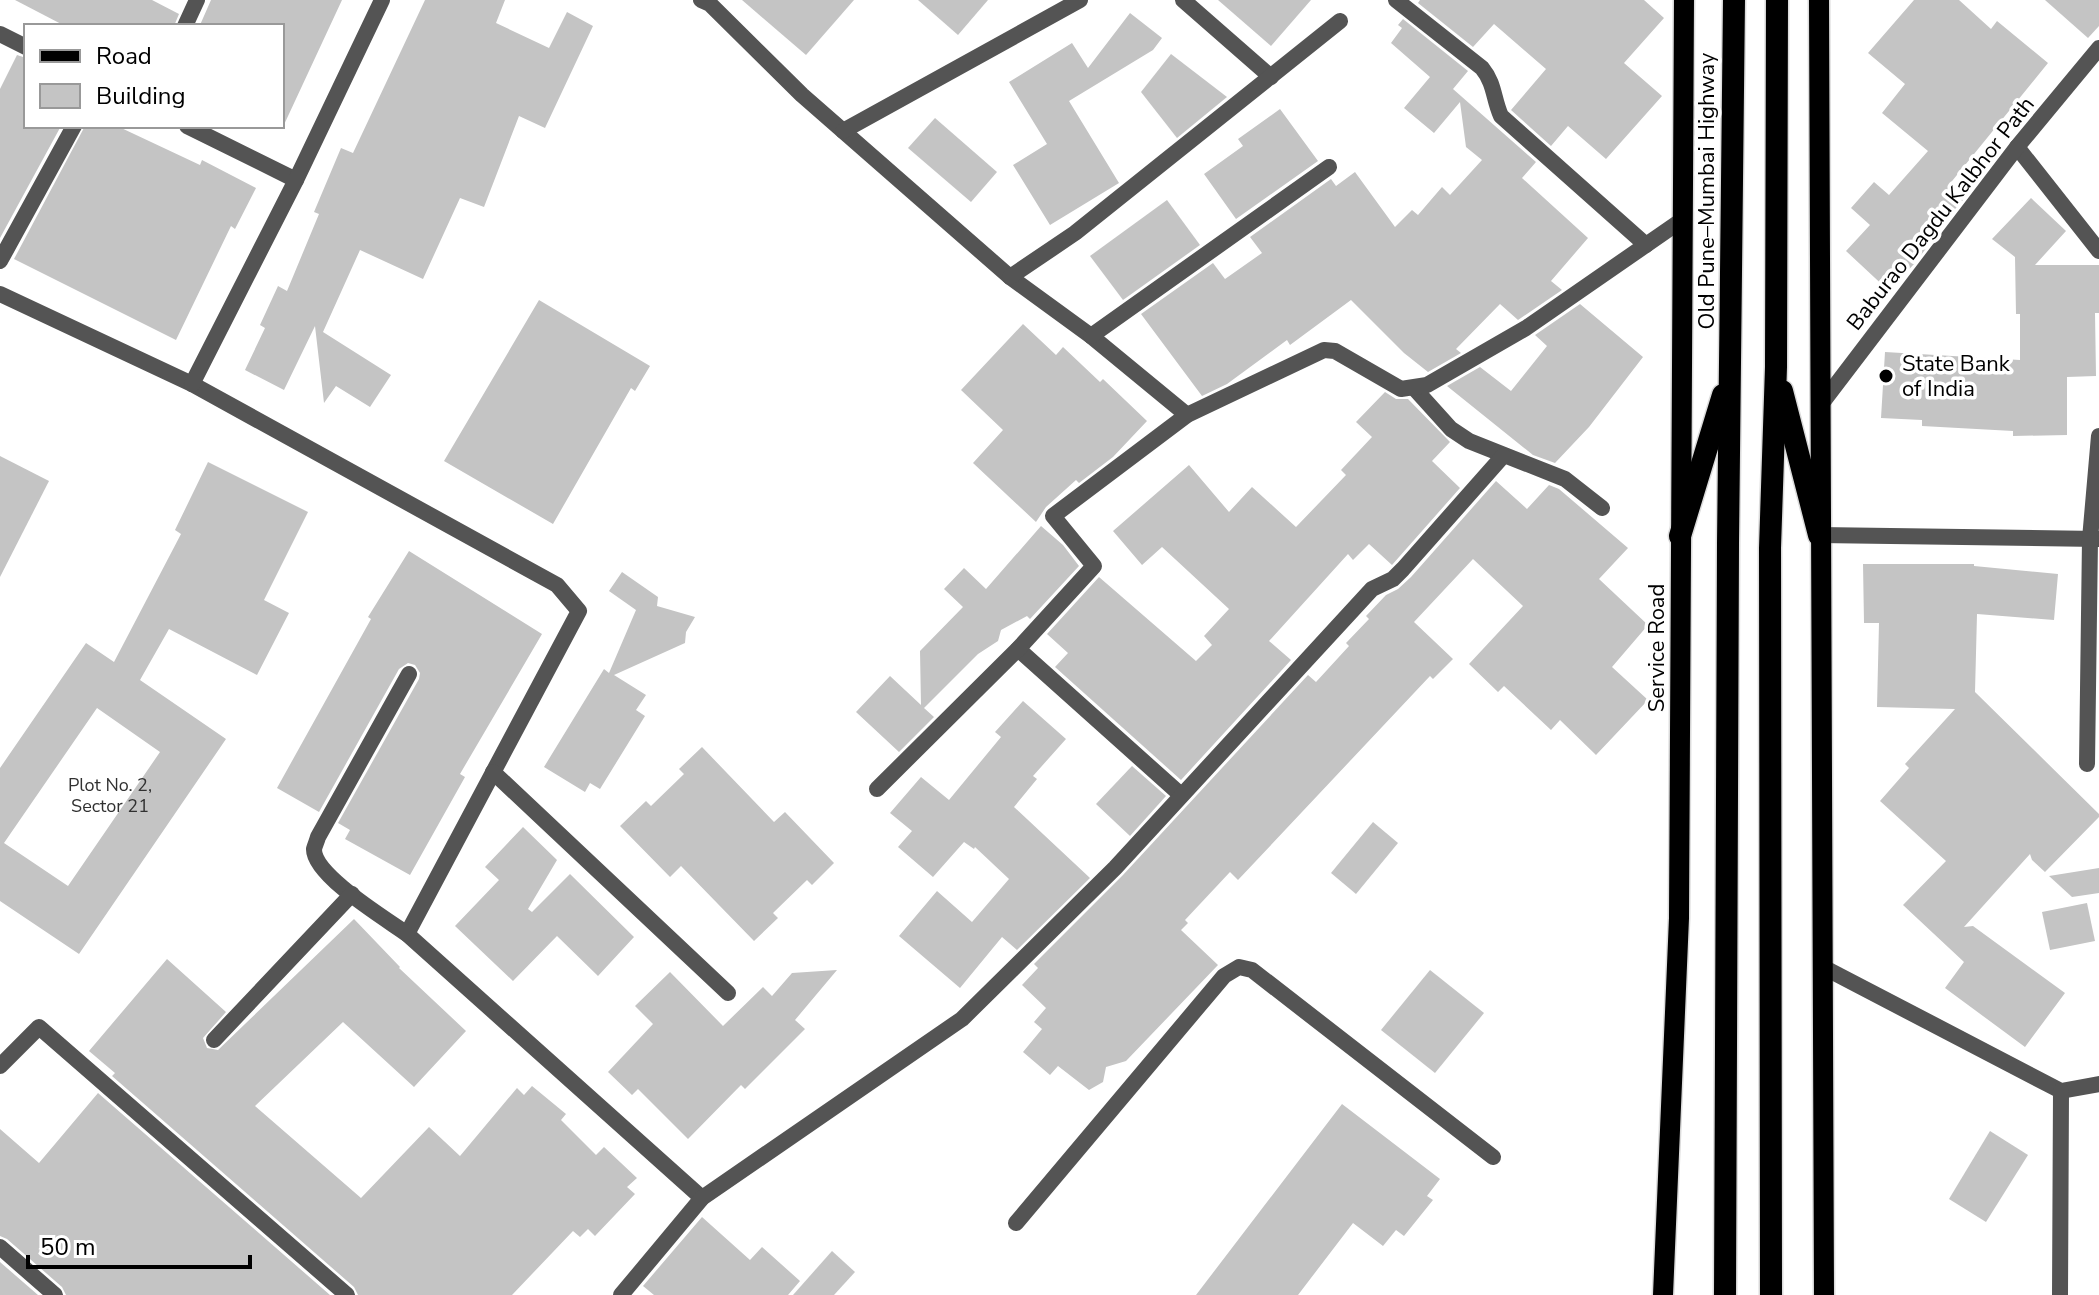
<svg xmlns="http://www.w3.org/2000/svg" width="2099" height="1295" font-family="'Nunito Sans',sans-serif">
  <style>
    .building { fill: #c4c4c4; fill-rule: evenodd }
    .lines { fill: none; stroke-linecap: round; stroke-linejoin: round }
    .primary-casing { stroke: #dbdbdb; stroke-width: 23 }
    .trunk-casing { stroke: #dbdbdb; stroke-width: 25 }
    .minor { stroke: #545454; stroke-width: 16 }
    .primary { stroke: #000; stroke-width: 20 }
    .trunk { stroke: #000; stroke-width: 22 }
    .poi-dot { fill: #000; stroke: #fff; stroke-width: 3 }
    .labels { text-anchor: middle; stroke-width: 7; stroke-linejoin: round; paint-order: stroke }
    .number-label { font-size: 18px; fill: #313131 }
    .street-label { font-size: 22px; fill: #000; stroke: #fff }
    .poi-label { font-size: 22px; fill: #000; stroke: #fff; text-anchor: start }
  </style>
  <rect width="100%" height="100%" fill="#fff"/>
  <g class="building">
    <path d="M15,0H152L179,14L174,26H65Z"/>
    <path d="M211,0H342L282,129V26H197L200,25Z"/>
    <path d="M425,0H505L496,23L549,48L567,12L593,26L545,128L519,116L484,207L460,198L423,279L360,250L323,332L391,375L370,407L336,386L324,403L315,326L284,390L245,370L265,328L260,325L278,286L287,291L319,214L314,212L341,148L353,153Z"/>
    <path d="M742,0H854L806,55Z"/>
    <path d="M918,0H988L958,35Z"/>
    <path d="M1218,0H1311L1271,46Z"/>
    <path d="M1420,0H1644L1664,18L1624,63L1662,96L1606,159L1568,126L1551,146L1511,110L1546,69L1494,24L1473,47L1418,3Z"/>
    <path d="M1914,0H1959L1991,29L1997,21L2048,63L1948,186L1963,200L1933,234L1935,237L1914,264L1889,291L1846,251L1870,225L1851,208L1874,182L1889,195L1928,151L1882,113L1905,84L1868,53Z"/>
    <path d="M2045,0H2099V26L2088,38Z"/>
    <path d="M1130,13L1162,38L1153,50L1069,101L1119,183L1050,225L1013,165L1047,144L1009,82L1072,43L1088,68Z"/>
    <path d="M1403,19L1468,71L1453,89L1536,162L1522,178L1588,238L1551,281L1562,290L1518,320L1500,304L1456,349L1461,353L1428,372L1404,353L1351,300L1290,345L1287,340L1227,384L1202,396L1141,314L1213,263L1225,279L1262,253L1250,237L1331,179L1336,186L1355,172L1395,227L1412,210L1418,215L1442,187L1450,195L1482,160L1466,147L1460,102L1434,133L1404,108L1430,77L1391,43L1402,28L1398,25Z"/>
    <path d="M1171,54L1227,97L1177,138L1141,92Z"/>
    <path d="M17,55L26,58V126H61L0,238V89Z"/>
    <path d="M1280,109L1318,161L1236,219L1204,174L1243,146L1238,139Z"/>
    <path d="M935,118L997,172L971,202L908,148Z"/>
    <path d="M85,126H117L200,165L202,160L256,188L235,229L231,226L176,340L14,259Z"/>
    <path d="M2031,198L2066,231L2035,265H2099V313H2095L2096,376L2067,377V435L2013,436V431L1922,426V420L1881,418L1885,352L2020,360V314H2016L2015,257L1992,239Z"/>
    <path d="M1167,200L1200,245L1123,300L1090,256Z"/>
    <path d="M539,300L650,366L635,391L631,388L553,524L444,461Z"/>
    <path d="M1580,304L1643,357L1589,427L1555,463L1533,455L1447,386L1480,367L1511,391L1547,346L1535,335Z"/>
    <path d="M1023,324L1056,355L1063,347L1100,382L1103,379L1147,421L1113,457L1079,483L1076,480L1046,507L1036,522L973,463L1003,430L961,390Z"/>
    <path d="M1385,392L1396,399H1408L1450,442L1432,461L1460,488L1392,565L1369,544L1353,560L1348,554L1269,641L1291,660L1181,780L1055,667L1068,653L1047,634L1099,577L1196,661L1212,645L1204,636L1229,609L1162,547L1142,565L1113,531L1189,465L1229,512L1252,487L1296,527L1346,475L1341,470L1372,437L1356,422Z"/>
    <path d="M0,456L49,481L0,577Z"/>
    <path d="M208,462L308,512L264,600L289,613L257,675L169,629L140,680L226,739L79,954L0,901V768L86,643L114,662L181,534L175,530ZM97,708L160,752L68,886L4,843Z"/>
    <path d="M1496,481L1527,509L1549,485L1559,489L1628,548L1599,579L1648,625L1612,667L1648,700L1596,755L1560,720L1551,730L1504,686L1498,692L1469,664L1523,606L1473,559L1414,622L1453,659L1433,679L1430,676L1238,880L1230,872L1185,920L1188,923L1181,930L1218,965L1126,1061L1106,1067L1103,1082L1089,1090L1058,1066L1050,1075L1023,1052L1042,1029L1034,1022L1046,1008L1022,985L1038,968L1034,964L1123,875L1308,675L1316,682L1349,646L1346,643L1369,619L1366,616L1386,595L1398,589L1411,577Z"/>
    <path d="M1041,526L1063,545L1079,566L1030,619L1027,616L1001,630L998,641L978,654L924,708L934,717L899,752L856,712L890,676L921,705L920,651L963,607L944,589L964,568L986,589Z"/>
    <path d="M409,551L542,634L460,774L465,777L410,875L345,839L350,830L338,823L419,679L420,673L415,665L408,663L399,669L319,812L277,788L371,619L368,617Z"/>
    <path d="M1863,564H1974V566L2058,574L2054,620L1977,614L1975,692L2099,814V817L2045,872L2032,860L2030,854L1964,927L1973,926L2065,993L2025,1047L1945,988L1964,962L1903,905L1946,861L1880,801L1909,768L1905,764L1955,709L1877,707L1879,623H1864Z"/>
    <path d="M622,572L658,597L657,606L695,617L686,632L685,643L614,675L646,695L636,710L645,716L600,789L590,783L585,792L544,767L604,669L609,673L636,610L609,591Z"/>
    <path d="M1023,701L1066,739L1033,776L1037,779L1014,807L1090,878L1017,950L1002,937L960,988L899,936L937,891L972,922L1009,879L975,847L974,849L964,842L933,877L898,847L912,831L890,813L921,777L949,800L1001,737L995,732Z"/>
    <path d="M702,747L774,822L785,812L834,863L812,885L807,880L773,913L778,918L754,941L681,866L670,877L620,826L646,801L651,806L684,774L679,769Z"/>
    <path d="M1132,766L1166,796L1130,836L1096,804Z"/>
    <path d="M1373,822L1398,843L1356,894L1331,873Z"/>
    <path d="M523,827L557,860L528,909L532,912L570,874L634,937L598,976L557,936L513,981L455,926L499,880L485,867Z"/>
    <path d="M2099,868V893L2072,897L2049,876Z"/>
    <path d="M2087,903L2095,941L2050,950L2042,912Z"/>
    <path d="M354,919L400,967L399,968L466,1031L414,1087L343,1022L255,1106L361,1198L429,1127L460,1156L517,1088L524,1095L532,1086L566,1114L561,1120L596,1155L604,1147L637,1178L627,1187L635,1194L595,1236L588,1229L580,1237L573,1231L512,1295H358L354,1287L112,1076L115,1073L89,1051L167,959L226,1012L203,1038L207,1048L218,1050Z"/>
    <path d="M837,970L795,1020L805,1029L745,1089L741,1085L688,1139L638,1089L632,1095L608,1072L653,1024L635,1006L670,972L723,1026L763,987L772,996L792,973Z"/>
    <path d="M1430,970L1484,1013L1435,1073L1381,1030Z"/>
    <path d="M98,1093L330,1295H66L62,1287L7,1239L0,1236V1129L39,1163Z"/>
    <path d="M1342,1104L1440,1179L1427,1196L1433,1200L1404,1236L1396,1230L1383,1246L1353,1223L1298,1295H1196Z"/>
    <path d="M1990,1131L2028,1155L1986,1222L1949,1199Z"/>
    <path d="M702,1217L750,1260L762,1247L800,1281L788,1295H654L643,1286Z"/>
    <path d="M832,1251L855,1272L834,1295H793Z"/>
    <path d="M0,1262L38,1295H0Z"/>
  </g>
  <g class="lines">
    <defs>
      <g id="primary">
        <path d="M1819,0L1824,1295"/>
        <path d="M1663,1295L1679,918L1684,0"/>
      </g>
      <g id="trunk">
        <path d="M1782,391L1819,535"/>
        <path d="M1680,536L1723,395"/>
        <path d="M1725,1295L1728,544L1734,0"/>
        <path d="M1771,1295L1770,548L1776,367L1777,0"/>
      </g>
    </defs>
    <use href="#primary" class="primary-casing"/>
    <use href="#trunk" class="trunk-casing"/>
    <g class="minor">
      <path d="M701,0L710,4L802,95L1010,277L1091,336L1187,415"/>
      <path d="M1183,0L1271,77"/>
      <path d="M1396,0L1482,68C1495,84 1493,98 1501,116L1646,245"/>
      <path d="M185,26L197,0"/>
      <path d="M0,34L26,47"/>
      <path d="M187,126L296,180"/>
      <path d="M843,131L1080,0"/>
      <path d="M2017,147L2099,251"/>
      <path d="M0,261L74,126"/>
      <path d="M1010,277L1075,233L1340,21"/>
      <path d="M0,294L192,384L557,585L579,611L407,934L702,1198"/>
      <path d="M1091,336L1329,167"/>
      <path d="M192,384L296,180L382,0"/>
      <path d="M1414,388L1451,429L1469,441L1565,479L1602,508"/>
      <path d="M1819,407L2017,147L2099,48"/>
      <path d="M1819,535L2098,539"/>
      <path d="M1018,649L1181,795"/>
      <path d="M2087,764L2090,539L2099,436"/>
      <path d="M493,772L728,993"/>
      <path d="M877,789L1018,649L1094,566L1053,516L1187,415L1324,350L1335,351L1401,389L1427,385L1526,328L1682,220"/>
      <path d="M407,934C386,919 313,875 314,849C315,845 317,841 318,837L409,674"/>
      <path d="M1821,966L2061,1091L2099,1084"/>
      <path d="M214,1040L352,894"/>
      <path d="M0,1066L39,1027L347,1295"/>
      <path d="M1016,1223L1224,976L1239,967L1252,970L1493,1157"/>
      <path d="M0,1247L55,1295"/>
      <path d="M621,1295L702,1198L962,1019L1115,868L1372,589L1393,579L1403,569L1503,456"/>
      <path d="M2060,1295L2061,1091"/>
    </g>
    <use href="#primary" class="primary"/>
    <use href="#trunk" class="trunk"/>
  </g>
  <circle class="poi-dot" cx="1886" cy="376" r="8"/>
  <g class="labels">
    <g class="number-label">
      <text x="110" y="791">Plot No. 2,<tspan x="110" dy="21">Sector 21</tspan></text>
    </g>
    <g class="street-label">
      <text transform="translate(1706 191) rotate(-90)" y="8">Old Pune–Mumbai Highway</text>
      <text transform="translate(1940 213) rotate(-52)" y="8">Baburao Dagdu Kalbhor Path</text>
      <text transform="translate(1656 648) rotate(-90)" y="8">Service Road</text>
    </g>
    <g class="poi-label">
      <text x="1902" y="371">State Bank<tspan x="1902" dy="25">of India</tspan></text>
    </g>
  </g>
  <rect x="24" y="24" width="260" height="104" fill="#ffffff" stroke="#999999" stroke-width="2"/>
  <rect x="40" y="50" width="40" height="12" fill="#000000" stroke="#999999" stroke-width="2"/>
  <text x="96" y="64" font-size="24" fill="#000000">Road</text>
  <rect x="40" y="84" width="40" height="24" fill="#c4c4c4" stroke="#999999" stroke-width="2"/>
  <text x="96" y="104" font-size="24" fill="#000000">Building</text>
  <path d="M28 1255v12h222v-12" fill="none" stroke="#000000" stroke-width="4"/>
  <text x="40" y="1255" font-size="24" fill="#000000" stroke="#ffffff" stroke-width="6" paint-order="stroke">50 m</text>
</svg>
